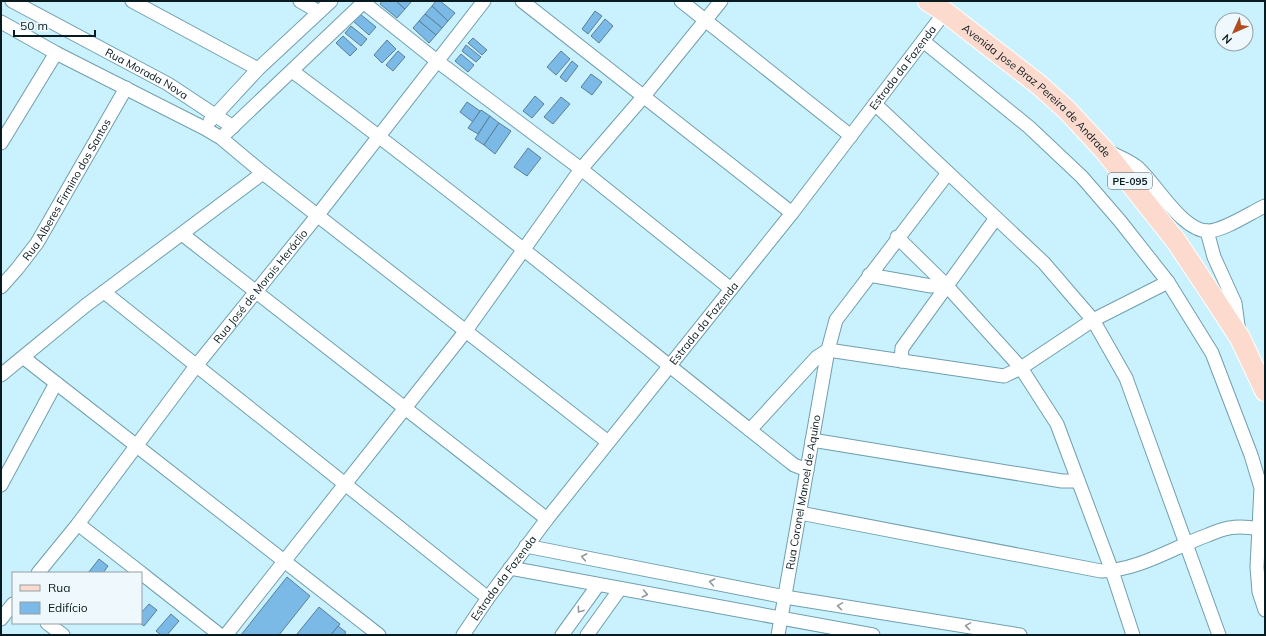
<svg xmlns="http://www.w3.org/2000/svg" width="1266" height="636" font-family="Mulish,sans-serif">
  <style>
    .building { fill: #7bb9e6; stroke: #5b7e98 }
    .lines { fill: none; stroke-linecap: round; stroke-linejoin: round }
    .street-casing { stroke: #709faf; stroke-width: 15 }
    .primary-casing { stroke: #fff; stroke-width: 22 }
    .street { stroke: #fff; stroke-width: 13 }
    .primary { stroke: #fcdace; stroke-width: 20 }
    .oneway { stroke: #90989b }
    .labels { text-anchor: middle; stroke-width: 3; stroke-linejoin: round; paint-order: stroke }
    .shield { fill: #eff8fc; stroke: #4d5d63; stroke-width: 1 }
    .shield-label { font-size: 10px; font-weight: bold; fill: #081b21 }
    .street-label { font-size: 11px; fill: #081b21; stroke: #eff8fc }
  </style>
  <rect width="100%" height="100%" fill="#caf1fe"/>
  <g class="building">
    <path d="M382,1H396L405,9L397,18L380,4Z"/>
    <path d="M396,1H409L411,2L405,9Z"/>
    <path d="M436,1H440L455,13L448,21L432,6Z"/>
    <path d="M432,6L448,21L442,28L425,14Z"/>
    <path d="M595,11L602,16L588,34L582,29Z"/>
    <path d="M360,14L376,27L369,35L353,21Z"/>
    <path d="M425,14L442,28L436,35L419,21Z"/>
    <path d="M605,19L613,26L599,43L591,36Z"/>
    <path d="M419,21L436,35L429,43L413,28Z"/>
    <path d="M351,26L367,39L361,46L345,33Z"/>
    <path d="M343,36L357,49L350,56L336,43Z"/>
    <path d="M473,38L487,50L482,55L468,43Z"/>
    <path d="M387,40L396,49L382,63L374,55Z"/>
    <path d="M466,45L481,57L476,62L462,51Z"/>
    <path d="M398,51L405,57L393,71L386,65Z"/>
    <path d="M561,51L570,59L556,75L547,67Z"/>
    <path d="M461,54L474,65L468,72L455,61Z"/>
    <path d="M572,61L578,66L566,82L560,77Z"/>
    <path d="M591,74L602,82L592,95L581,87Z"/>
    <path d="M535,96L544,104L532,118L523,111Z"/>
    <path d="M561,97L570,104L553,124L544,117Z"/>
    <path d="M467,102L480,111L473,122L460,112Z"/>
    <path d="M481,110L490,116L478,134L468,128Z"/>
    <path d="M490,116L499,123L484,145L475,139Z"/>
    <path d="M499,123L511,131L495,154L484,145Z"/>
    <path d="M528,148L541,158L527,176L514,167Z"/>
    <path d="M99,559L108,566L103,573H88Z"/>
    <path d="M287,577L310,596L279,635H241Z"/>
    <path d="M149,604L157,610L144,626L140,623L141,613Z"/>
    <path d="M319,607L340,624L331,635H298L297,634Z"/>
    <path d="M171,614L179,621L167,635H161L156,631Z"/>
    <path d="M338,626L346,632L344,635H331Z"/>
  </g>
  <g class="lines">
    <defs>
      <g id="street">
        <path id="s1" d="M12,1L168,84L233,127"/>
        <path d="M132,1L258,69"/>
        <path d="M300,1L319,12"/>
        <path d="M522,1L792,213"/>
        <path d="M681,1L851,136"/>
        <path d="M363,2L437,61L581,169L731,289"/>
        <path d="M1,22L56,53L204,128L221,138L263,173L608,442"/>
        <path d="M923,41L1029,127L1082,177L1120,221L1168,282L1212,353L1251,455L1261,488L1257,567L1259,592L1265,610"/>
        <path d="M292,71C463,198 627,333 794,465L807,470"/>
        <path d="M875,104L1044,263L1093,320L1126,378L1219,635"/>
        <path d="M210,121L258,69L331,1"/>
        <path d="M226,133L365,1"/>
        <path d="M1,143L56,53"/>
        <path d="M1107,151C1117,156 1128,160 1137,167C1156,183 1182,232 1209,231C1225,230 1250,213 1265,206"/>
        <path d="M1207,231L1214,257L1235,303L1239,333"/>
        <path d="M182,234L547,519"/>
        <path d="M897,237L946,285L1021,368L1057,424L1112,571L1133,635"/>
        <path d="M869,275L931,286L946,285"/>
        <path id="s2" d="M1,287L17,269L37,243L126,88"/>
        <path d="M104,292L488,598"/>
        <path d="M24,358L379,635"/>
        <path d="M901,361L902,348L996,218"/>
        <path d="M1,375L85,306L263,173"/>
        <path d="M750,430L817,357L828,350L1004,376L1021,368L1093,320L1168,282"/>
        <path d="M812,440L1062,481H1078"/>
        <path d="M1,485L56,383"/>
        <path d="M800,513L1101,571C1138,571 1174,547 1208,535C1215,532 1222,529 1229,528C1239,526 1249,527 1259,529"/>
        <path d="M78,524L141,573"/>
        <path d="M526,546L785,597L1020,635"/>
        <path d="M510,568L873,635"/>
        <path id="s3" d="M38,573L78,524L196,366L317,216L484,1"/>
        <path d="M141,573L220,635"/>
        <path d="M1,619L13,604"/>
        <path d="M47,623L63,635"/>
        <path d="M226,635L465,332L581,169L644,96L721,1"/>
        <path id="s4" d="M463,635L488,598L547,519L792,213L945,12"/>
        <path d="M562,635L598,585"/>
        <path d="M587,635L620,589"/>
        <path id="s5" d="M778,635L828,350L836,320L948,173"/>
      </g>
      <g id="primary">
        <path id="s6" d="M928,1L945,12L1038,84L1067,110L1104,150L1176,241L1206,286L1240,338L1265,391"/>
      </g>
    </defs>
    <use href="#street" class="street-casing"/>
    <use href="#primary" class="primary-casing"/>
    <use href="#street" class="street"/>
    <use href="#primary" class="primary"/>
  </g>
  <defs><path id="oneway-chevron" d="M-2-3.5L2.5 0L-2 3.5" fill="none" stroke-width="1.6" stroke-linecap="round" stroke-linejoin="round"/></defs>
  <g class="oneway">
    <use href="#oneway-chevron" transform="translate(584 557) rotate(-169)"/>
    <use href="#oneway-chevron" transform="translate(712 582) rotate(-169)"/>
    <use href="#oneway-chevron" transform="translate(645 594) rotate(11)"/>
    <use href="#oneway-chevron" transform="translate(840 606) rotate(-171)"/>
    <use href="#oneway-chevron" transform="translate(580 610) rotate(126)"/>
    <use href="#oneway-chevron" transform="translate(968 626) rotate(-171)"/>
  </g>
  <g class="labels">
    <rect class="shield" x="1108" y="173" width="44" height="16" rx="3"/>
    <g class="shield-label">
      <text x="1130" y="185">PE-095</text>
    </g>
    <g class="street-label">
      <text dy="4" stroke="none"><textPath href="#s4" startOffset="718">Estrada da Fazenda</textPath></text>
      <text dy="4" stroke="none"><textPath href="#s1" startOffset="153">Rua Morada Nova</textPath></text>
      <text dy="4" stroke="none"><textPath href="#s6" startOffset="141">Avenida Jose Braz Pereira de Andrade</textPath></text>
      <text dy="4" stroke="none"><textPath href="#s2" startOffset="118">Rua Alberes Firmino dos Santos</textPath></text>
      <text dy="4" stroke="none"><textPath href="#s3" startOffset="363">Rua José de Morais Heráclio</textPath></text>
      <text dy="4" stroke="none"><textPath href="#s4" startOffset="394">Estrada da Fazenda</textPath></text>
      <text dy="4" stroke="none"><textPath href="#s5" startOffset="145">Rua Coronel Manoel de Aquino</textPath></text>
      <text dy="4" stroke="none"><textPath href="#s4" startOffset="70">Estrada da Fazenda</textPath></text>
    </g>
  </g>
  <rect width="1266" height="636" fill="none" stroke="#081b21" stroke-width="4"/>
  <rect x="12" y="572" width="130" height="52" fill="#eff8fc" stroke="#93a0a4"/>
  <rect x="20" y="585" width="20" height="6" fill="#fcdace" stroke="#93a0a4"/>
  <text x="48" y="592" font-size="12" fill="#081b21">Rua</text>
  <rect x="20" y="602" width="20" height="12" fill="#7bb9e6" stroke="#93a0a4"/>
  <text x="48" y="612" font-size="12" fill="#081b21">Edifício</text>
  <g transform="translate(1234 32) rotate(225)"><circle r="19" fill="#eff8fc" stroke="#93a0a4"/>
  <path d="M0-3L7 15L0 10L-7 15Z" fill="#b14b20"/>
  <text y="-6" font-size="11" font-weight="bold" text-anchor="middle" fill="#081b21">N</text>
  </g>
  <path d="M14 30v6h81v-6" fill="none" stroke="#081b21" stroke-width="2"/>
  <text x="20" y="30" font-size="12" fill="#081b21" stroke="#eff8fc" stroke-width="3" paint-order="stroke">50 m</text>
</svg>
